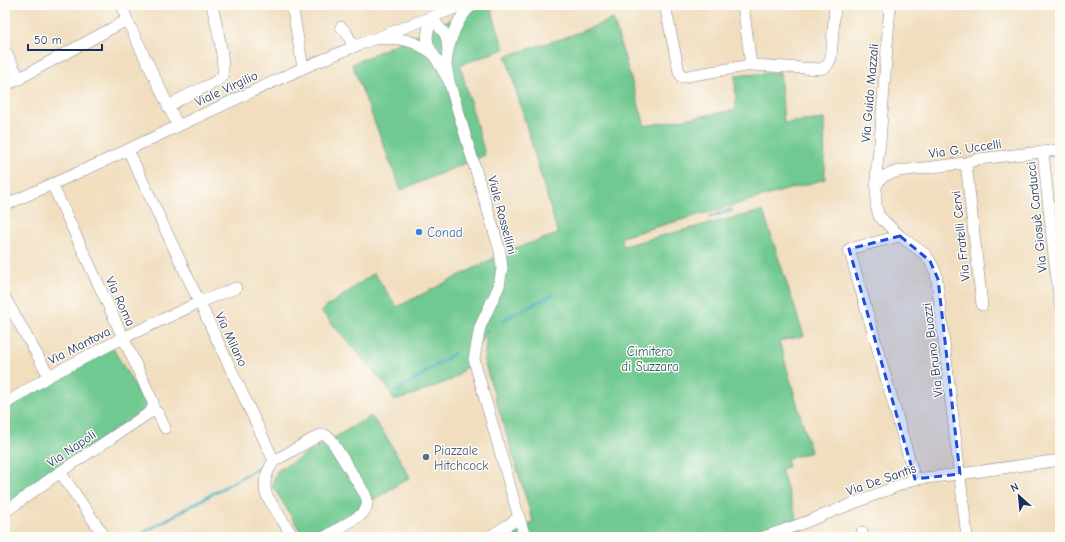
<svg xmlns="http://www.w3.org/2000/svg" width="1065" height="542" font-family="'Comic Neue',sans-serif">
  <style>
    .green { fill: #70c990; stroke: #467c77 }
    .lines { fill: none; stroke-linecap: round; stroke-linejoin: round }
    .stream { stroke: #3cabba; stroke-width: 3 }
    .street-casing { stroke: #86868e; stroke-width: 12 }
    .street { stroke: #fff; stroke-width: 11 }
    .marked { fill: #1d4ed8; fill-opacity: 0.2; stroke: #1d4ed8; stroke-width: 3; stroke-dasharray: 8 5; stroke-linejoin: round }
    .shop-dot { fill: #3f7fe0; stroke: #fdfcf7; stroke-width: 1.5 }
    .service-dot { fill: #5c6f8a; stroke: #fdfcf7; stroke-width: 1.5 }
    .labels { text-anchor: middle; stroke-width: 3; stroke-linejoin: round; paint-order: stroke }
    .street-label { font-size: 13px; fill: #1b2f5e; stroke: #fdfcf7 }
    .shop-label { font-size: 13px; fill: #366cbe; stroke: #fdfcf7; text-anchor: start }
    .park-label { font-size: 13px; fill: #355d6d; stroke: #fdfcf7 }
    .service-label { font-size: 13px; fill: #4e5e75; stroke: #fdfcf7; text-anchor: start }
  </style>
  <rect width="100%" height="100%" fill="#fdfcf7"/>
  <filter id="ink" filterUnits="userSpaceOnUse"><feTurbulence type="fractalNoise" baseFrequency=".025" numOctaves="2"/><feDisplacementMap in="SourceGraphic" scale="8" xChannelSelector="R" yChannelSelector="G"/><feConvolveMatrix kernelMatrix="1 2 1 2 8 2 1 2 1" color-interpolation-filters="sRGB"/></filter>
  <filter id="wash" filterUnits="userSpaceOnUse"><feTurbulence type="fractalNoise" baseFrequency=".012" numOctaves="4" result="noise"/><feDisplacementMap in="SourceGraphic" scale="16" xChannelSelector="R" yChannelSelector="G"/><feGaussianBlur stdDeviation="0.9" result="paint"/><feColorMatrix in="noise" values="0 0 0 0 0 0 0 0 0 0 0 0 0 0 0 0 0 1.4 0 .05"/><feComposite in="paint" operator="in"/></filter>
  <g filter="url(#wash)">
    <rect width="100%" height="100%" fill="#f1debf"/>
    <g class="green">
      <path d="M483,5H490L504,49L460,65L485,155L401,190L352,64Z"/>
      <path d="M613,19L645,126L736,110L735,76L780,72L784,123L824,119L825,179L621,237L623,246L707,224L763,211L804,336L779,341L811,452L786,459L788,466L781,470L802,534L793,537H509L533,521L484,361L487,330L468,365L454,379L404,398L394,400L386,385L321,311L374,273L397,307L512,249L558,234L506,56L564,38Z"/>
      <path d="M111,345L147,407L5,506V411L49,379Z"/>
      <path d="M371,416L387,438L410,477L314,537H304L272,485L277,471Z"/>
    </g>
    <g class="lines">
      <g class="stream">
        <path d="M710,217L731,210"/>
        <path d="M503,320L552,295"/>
        <path d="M397,391L455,353"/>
        <path d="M136,537L258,468"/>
      </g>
    </g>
  </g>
  <g filter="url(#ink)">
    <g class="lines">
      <defs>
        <g id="street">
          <path d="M122,5L127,20L178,126"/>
          <path d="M292,5L303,68"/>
          <path d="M665,5L679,72L682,77L751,65L820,69C827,67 829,64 831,58L835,5"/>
          <path d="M743,5L751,65"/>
          <path d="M341,27L346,32L354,47"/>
          <path d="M381,39C402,37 415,41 432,53"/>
          <path d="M449,47C452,35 456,23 464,14C466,10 470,8 473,5"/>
          <path d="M5,51L20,79"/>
          <path d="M449,81L428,45L427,36L431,17L445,34L447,40L448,51L446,64L449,81L500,251L502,268L499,286L480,327L474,359L476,367L519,518"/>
          <path d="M5,86L127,20"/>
          <path d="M168,107C175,102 182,98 190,94C201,88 214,85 223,76C224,54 217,27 212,5"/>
          <path d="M128,150L274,461C266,472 262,483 267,496L293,537"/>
          <path d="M1043,152L1054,256L1060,303"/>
          <path d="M966,163L982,305"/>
          <path d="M52,184L153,402V409L158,413L165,428"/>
          <path d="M877,184L876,174L880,142L890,5"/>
          <path d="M5,205L102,162L178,126L303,68L358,45L463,5"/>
          <path d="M900,236L849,249L915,479"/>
          <path d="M5,298L49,376"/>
          <path d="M5,404L49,376L123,338L200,302L236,288"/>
          <path d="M274,461L320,435H325L330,438L365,494C369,502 368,508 361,515L325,537"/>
          <path d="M60,472L105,537"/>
          <path d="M5,512L60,472L149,413L153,409"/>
          <path d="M862,532L863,537"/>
          <path d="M489,537L519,518L525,537"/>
          <path d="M764,537L801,524L915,479L960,474L1060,460"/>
          <path d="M967,537L936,273L930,261L926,255L900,236L884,221L879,216L876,206V189L877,184L881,178L886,175L899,171L966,163L978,159L1060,150"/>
        </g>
      </defs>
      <use href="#street" class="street-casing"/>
      <use href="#street" class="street"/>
    </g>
  </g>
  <path class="marked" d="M900,236L930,261L938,279L960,474L915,479L849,249Z"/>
  <circle class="shop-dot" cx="419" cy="232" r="4"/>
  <circle class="service-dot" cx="426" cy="457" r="4"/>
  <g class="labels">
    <g class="street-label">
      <text transform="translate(226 88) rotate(-25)" y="5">Viale Virgilio</text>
      <text transform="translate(869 93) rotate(-85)" y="5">Via Guido Mazzali</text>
      <text transform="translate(965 148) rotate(-8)" y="5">Via G. Uccelli</text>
      <text transform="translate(503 215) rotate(75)" y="5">Viale Rossellini</text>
      <text transform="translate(1036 217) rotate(-96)" y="5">Via Giosuè Carducci</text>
      <text transform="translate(960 236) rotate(-96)" y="5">Via Fratelli Cervi</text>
      <text transform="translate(121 301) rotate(65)" y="5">Via Roma</text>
      <text transform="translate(232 339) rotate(65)" y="5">Via Milano</text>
      <text transform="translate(79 345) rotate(-27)" y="5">Via Mantova</text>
      <text transform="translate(932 350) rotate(-97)" y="5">Via Bruno Buozzi</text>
      <text transform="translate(71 448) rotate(-34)" y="5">Via Napoli</text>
      <text transform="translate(881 479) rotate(-19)" y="5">Via De Santis</text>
    </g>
    <g class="shop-label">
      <text x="427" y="237">Conad</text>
    </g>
    <g class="park-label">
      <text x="650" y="356">Cimitero<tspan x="650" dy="15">di Suzzara</tspan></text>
    </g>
    <g class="service-label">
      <text x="434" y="455">Piazzale<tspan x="434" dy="15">Hitchcock</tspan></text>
    </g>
  </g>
  <rect width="1065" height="542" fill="none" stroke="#fdfcf7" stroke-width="20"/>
  <g transform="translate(1019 496) rotate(333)" stroke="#fdfcf7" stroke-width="3" paint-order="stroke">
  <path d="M0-3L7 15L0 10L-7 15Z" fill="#1b2f5e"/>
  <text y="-6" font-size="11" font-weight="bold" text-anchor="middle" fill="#1b2f5e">N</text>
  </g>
  <path d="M28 44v6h74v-6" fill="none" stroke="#1b2f5e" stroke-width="2"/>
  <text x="34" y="44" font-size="12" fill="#1b2f5e" stroke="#fdfcf7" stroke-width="3" paint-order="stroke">50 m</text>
</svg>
